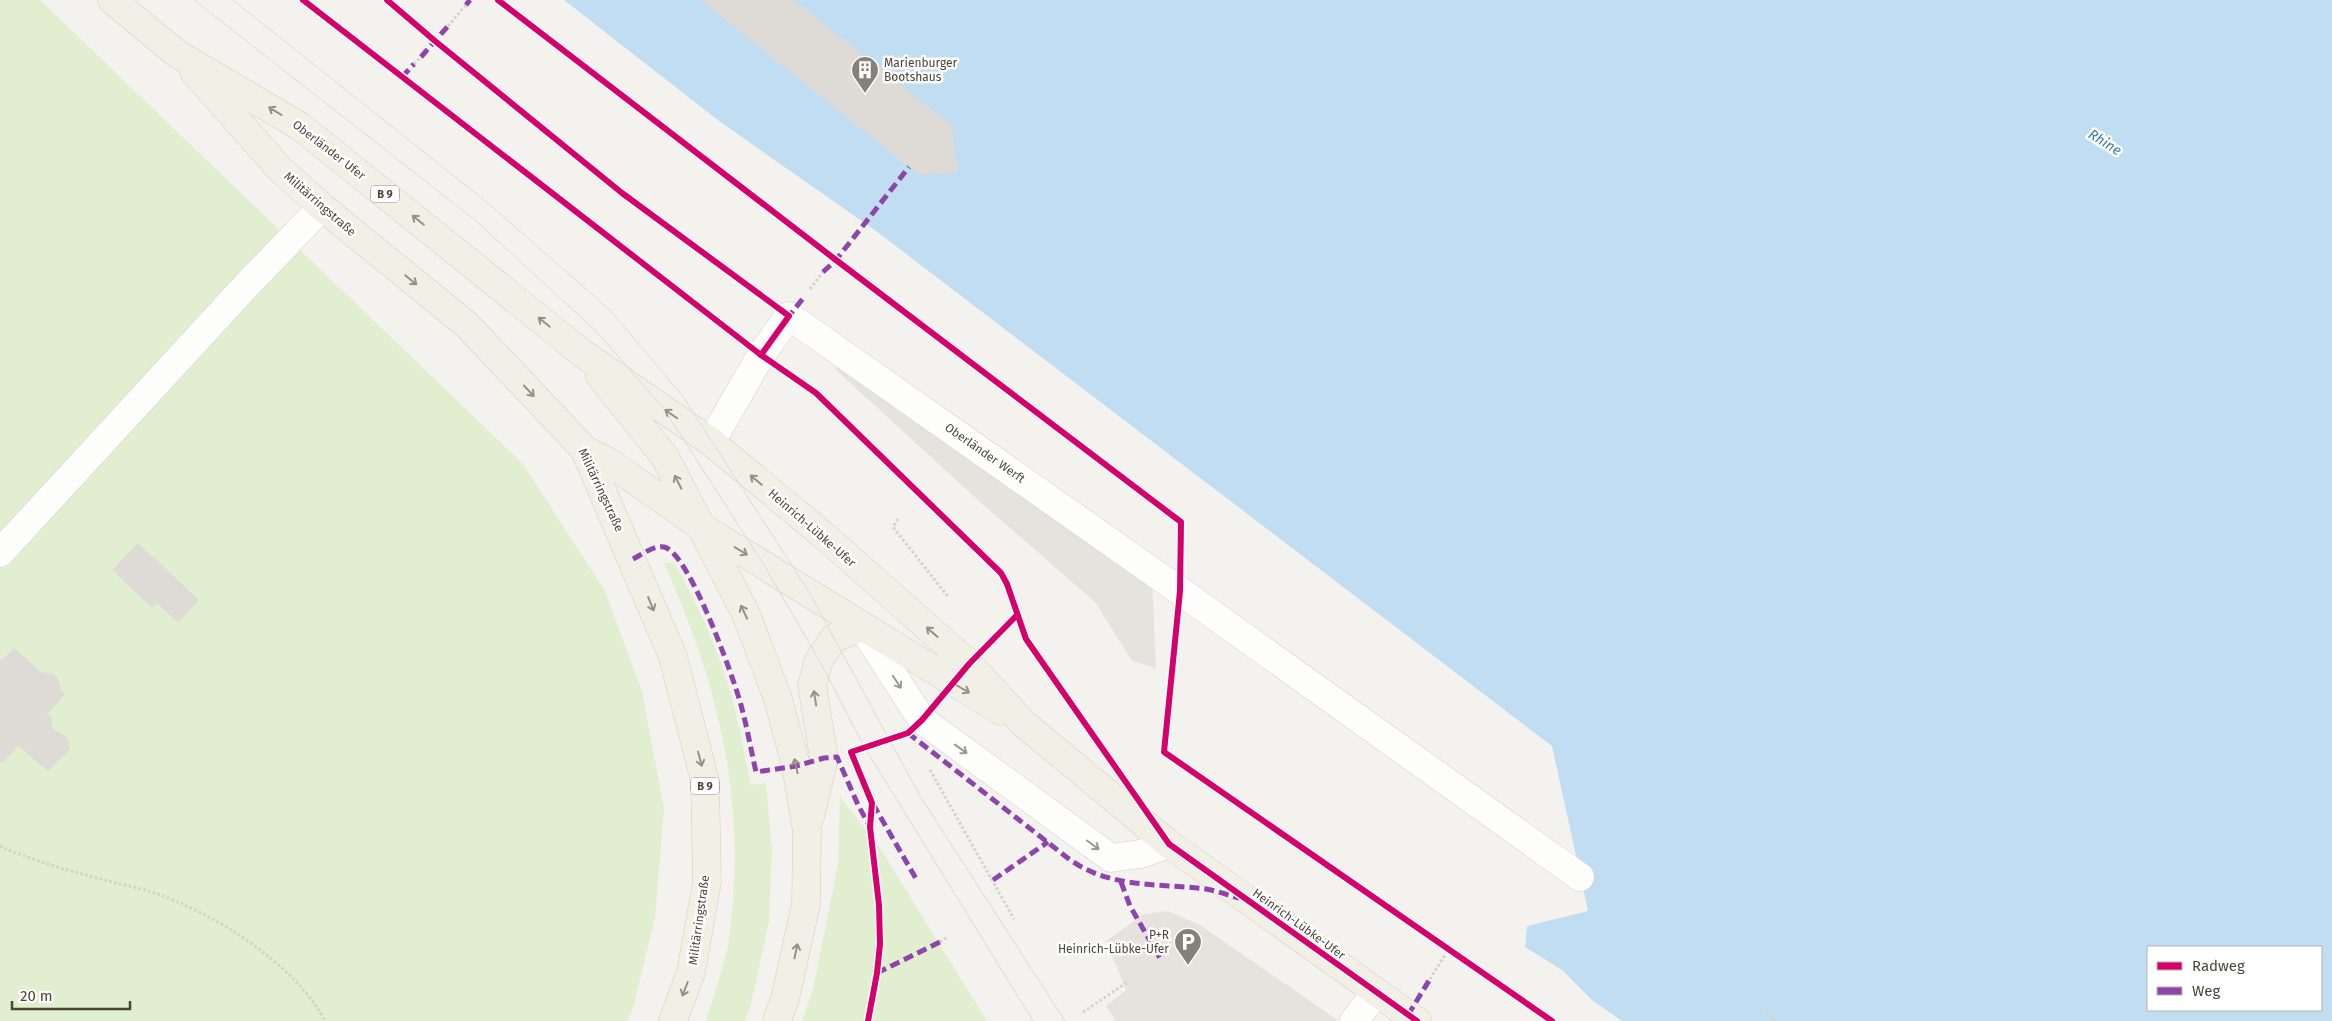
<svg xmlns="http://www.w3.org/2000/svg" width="2332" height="1021" font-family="'Fira Sans',sans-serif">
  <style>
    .green { fill: #e1eecf }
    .parking { fill: #e6e3df }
    .water { fill: #c0ddf1; fill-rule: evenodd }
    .building { fill: #dedbd6 }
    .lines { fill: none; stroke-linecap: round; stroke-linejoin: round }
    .minor-casing { stroke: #d2d0cb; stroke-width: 29 }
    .major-casing { stroke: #d6cebb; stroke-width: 29 }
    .path { stroke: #d3d2cc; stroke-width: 3; stroke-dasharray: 2.5 2.5; stroke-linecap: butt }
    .minor { stroke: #fdfdfc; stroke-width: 28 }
    .major { stroke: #f2efe6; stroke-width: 28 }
    .tram { stroke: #dbdbda; stroke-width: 1 }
    .quiet { stroke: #8e44ad; stroke-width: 5; stroke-dasharray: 10 5; stroke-linecap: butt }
    .cycleway-casing { stroke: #fff; stroke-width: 9 }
    .cycleway { stroke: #d6006c; stroke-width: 6 }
    .oneway { stroke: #969187 }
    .oneway2 { stroke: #9b9791 }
    .labels { text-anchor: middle; stroke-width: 5; stroke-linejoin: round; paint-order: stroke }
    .shield { fill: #fff; stroke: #817c74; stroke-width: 1 }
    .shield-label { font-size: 11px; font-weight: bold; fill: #4b4439 }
    .poi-label { font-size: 12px; fill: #4b4439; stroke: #fff; text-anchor: start }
    .street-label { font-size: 12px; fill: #4b4439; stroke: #fff }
    .water-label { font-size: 14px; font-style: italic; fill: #2e7ab2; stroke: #fff }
  </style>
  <rect width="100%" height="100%" fill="#f4f2ee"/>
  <g class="green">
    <path d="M0,0H40L523,464L605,591L642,691L664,809L655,918L632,1012L627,1021H0Z"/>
    <path d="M664,563H674C695,599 713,638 726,678C738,712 743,749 751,785L766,783L772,851L769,922L750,1008L745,1021H706C714,993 726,962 730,933C746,797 719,687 664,563Z"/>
    <path d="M840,797L878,845L987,1021H802L813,989L838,865Z"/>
  </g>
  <g class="parking">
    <path d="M839,362L1152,580L1156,668L1132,661L1095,602L980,502L835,369Z"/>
    <path d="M1168,911L1200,925L1339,1021H1116L1106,1006L1126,990L1106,941L1144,914Z"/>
  </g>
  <path class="water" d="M564,0H2332V1021H1622L1592,1000L1562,970L1525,947L1527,926L1588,911L1552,746L876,231L719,121ZM2148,947H2321V1010H2148Z"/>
  <g class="building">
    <path d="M701,0H794L951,125L958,173L919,175Z"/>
    <path d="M138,543L199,600L178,623L157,603L152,608L112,570Z"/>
    <path d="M14,648L41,672L53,674L58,678L61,690L65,694L47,715L51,717L53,729L67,737L70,747L68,752L48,771L18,746L2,763L0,761V658L2,660Z"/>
  </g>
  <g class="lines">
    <defs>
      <g id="minor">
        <path d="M711,442L761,355L789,316L1180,591L1580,877"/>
        <path d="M0,553L244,288L322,207"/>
        <path d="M862,627L922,720L1111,858L1140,854L1169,844"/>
        <path d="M1354,1021L1376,993"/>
      </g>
      <g id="major">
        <path d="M112,0L176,53L301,127L582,353L711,442L822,534L969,664L1024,724L1169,844L1417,1021"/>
        <path d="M194,72L280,169L322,207L467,325L585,450L673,657L705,781L707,882L691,972L673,1021"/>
        <path d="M600,376L665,457L746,614L778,699L796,766L807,831L806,904L785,999L777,1021"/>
        <path d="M585,450L609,462L700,526L1001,711"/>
        <path d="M810,817L824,758L812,685L819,660L834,638L862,627"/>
      </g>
    </defs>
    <use href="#minor" class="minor-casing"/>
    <use href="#major" class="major-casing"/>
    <g class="path">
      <path d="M448,26L466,5"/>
      <path d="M414,64L421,57"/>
      <path d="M810,289L823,272"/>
      <path d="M898,519L893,527L949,598"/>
      <path d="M930,770L1014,919"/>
      <path d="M0,846C35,862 74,872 112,882C125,885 139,888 152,892C212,912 296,964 325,1021"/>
      <path d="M940,942L946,938"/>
      <path d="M1430,979L1448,950"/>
      <path d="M1083,1012L1129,981"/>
      <path d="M1766,1013L1776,1021"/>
    </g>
    <use href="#minor" class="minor"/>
    <use href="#major" class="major"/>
    <g class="tram">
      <path d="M194,0L475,220L596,331L664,409L764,565L819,660L865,748L1033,1021"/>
      <path d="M233,0L489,204L611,311L684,398L809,592L920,796L1065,1021"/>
    </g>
    <g class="quiet">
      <path d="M466,5L470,0"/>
      <path d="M421,57L448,26"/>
      <path d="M402,77L414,64"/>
      <path d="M823,272L836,260L909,167"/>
      <path d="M786,314L789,316L805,296"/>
      <path d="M633,559C641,555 654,545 664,547C689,552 734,679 741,705C747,727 751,750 756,772L796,766L824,758L837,757L858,805L869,825"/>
      <path d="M908,733L1069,859C1110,889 1159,883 1206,889C1217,891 1228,895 1239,898"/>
      <path d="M873,804L918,882"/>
      <path d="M993,880L1048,842"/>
      <path d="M1121,882L1130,906L1161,960"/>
      <path d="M877,973L940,942"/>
      <path d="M1408,1015L1430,979"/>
    </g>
    <defs>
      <g id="cycleway">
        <path d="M303,0L761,355L816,393L1001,573L1007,584L1026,639L1169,844L1417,1021"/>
        <path d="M387,0L435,41L622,193L789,316L761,355"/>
        <path d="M498,0L836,260L1181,522L1180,591L1164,752L1552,1021"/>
        <path d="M868,1021L877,973L880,944L879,905L870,827L872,803L851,752L908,733L922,720L969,664L1017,615"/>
      </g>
    </defs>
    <use href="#cycleway" class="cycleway-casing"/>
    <use href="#cycleway" class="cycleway"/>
  </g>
  <defs><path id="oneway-shaft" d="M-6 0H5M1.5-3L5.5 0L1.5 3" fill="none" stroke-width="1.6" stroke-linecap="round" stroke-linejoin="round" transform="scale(1.25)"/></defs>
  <g class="oneway">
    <use href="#oneway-shaft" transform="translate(275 111) rotate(-149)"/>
    <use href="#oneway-shaft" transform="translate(418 220) rotate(-141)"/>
    <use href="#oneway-shaft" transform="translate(411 280) rotate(39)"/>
    <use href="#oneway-shaft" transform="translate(544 322) rotate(-141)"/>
    <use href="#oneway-shaft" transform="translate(529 391) rotate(47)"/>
    <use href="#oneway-shaft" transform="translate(671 414) rotate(-145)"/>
    <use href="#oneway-shaft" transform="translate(756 480) rotate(-140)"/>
    <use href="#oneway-shaft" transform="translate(678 482) rotate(-117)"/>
    <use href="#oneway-shaft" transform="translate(741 551) rotate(31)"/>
    <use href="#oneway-shaft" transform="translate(651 604) rotate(68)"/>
    <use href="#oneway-shaft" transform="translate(744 612) rotate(-115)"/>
    <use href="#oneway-shaft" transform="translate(932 632) rotate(-139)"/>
    <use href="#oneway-shaft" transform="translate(963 689) rotate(30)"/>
    <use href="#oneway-shaft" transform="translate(815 698) rotate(-99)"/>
    <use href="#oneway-shaft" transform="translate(700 759) rotate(75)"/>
    <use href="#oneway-shaft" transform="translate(796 766) rotate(-102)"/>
    <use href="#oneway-shaft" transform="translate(796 951) rotate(-78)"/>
    <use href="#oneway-shaft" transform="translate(685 989) rotate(111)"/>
  </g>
  <g class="oneway2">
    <use href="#oneway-shaft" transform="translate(897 682) rotate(57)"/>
    <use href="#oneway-shaft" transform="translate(961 749) rotate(36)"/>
    <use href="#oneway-shaft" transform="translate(1093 845) rotate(37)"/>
  </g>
  <defs>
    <symbol id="building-pin" viewBox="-11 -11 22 30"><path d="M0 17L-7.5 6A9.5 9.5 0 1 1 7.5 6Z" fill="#868178" stroke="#fff"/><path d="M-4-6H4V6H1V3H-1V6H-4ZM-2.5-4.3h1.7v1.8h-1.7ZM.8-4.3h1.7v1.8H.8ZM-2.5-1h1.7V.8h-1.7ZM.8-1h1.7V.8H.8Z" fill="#fff"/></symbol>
    <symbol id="parking-pin" viewBox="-11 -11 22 30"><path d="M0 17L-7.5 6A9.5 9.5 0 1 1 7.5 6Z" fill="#868178" stroke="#fff"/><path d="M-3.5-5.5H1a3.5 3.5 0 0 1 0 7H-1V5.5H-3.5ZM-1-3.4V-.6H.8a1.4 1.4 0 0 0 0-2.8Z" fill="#fff"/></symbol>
  </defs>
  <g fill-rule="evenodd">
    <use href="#building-pin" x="849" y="54" width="32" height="43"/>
    <use href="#parking-pin" x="1172" y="926" width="32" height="43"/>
  </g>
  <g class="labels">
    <g class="shield">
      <rect x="371" y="185.5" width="28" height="17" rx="4"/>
      <rect x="691" y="777.5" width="28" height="17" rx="4"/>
    </g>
    <g class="shield-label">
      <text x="385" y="198">B 9</text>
      <text x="705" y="790">B 9</text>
    </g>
    <g class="poi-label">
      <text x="884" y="67">Marienburger<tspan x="884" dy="14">Bootshaus</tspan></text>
      <text x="1169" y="939" text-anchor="end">P+R<tspan x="1169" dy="14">Heinrich-Lübke-Ufer</tspan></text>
    </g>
    <g class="street-label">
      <text transform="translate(329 150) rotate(38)" y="4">Oberländer Ufer</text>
      <text transform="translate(320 204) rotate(41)" y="4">Militärringstraße</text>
      <text transform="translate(985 453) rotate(35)" y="4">Oberländer Werft</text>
      <text transform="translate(601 490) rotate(65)" y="4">Militärringstraße</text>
      <text transform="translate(812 528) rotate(41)" y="4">Heinrich-Lübke-Ufer</text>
      <text transform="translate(699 920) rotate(-82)" y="4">Militärringstraße</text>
      <text transform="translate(1299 924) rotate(36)" y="4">Heinrich-Lübke-Ufer</text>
    </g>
    <g class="water-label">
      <text transform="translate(2105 142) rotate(32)" y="5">Rhine</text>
    </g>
  </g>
  <rect x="2147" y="946" width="175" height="65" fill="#ffffff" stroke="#b7b4b0"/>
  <rect x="2157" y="962" width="25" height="8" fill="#d6006c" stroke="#b7b4b0"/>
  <text x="2192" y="971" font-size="15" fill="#4b4439">Radweg</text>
  <rect x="2157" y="987" width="25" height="8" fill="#8e44ad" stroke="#b7b4b0"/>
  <text x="2192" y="996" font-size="15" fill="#4b4439">Weg</text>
  <path d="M12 1001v8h118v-8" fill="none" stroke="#4b4439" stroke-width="2.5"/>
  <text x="20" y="1001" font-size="15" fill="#4b4439" stroke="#ffffff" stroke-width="4" paint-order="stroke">20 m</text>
</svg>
